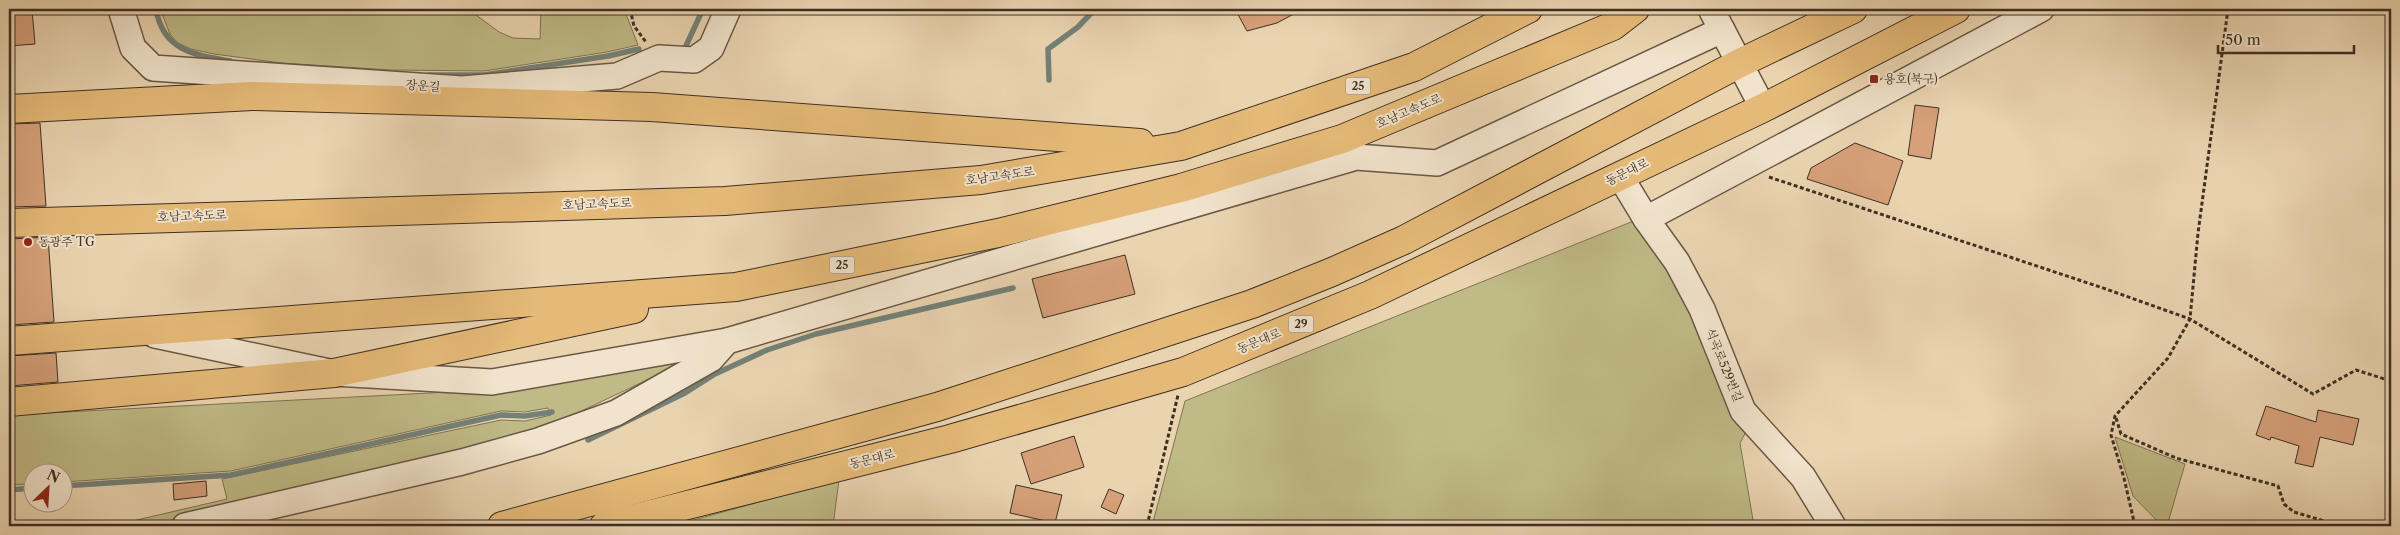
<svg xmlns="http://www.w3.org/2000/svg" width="2400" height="535" font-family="'Libre Caslon Text','Noto Serif KR',serif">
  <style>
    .green { fill: #bfba86; stroke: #7f7454 }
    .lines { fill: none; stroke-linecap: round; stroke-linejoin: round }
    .stream { stroke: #748178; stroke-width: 5.5 }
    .building { fill: #d6a079; stroke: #3f2f23 }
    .minor-casing { stroke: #6a5846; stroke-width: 28 }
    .major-casing { stroke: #3f2f23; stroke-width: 30 }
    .highway-casing { stroke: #3f2f23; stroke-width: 30 }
    .path { stroke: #3f2f23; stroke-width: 3; stroke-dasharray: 4 2.5; stroke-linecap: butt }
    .minor { stroke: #f1e3cc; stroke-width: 25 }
    .major { stroke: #e5ba78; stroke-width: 28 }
    .highway { stroke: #e5ba78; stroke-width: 28 }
    .poi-dot { fill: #8f2418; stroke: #f1e3cc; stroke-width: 2 }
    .labels { text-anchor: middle; stroke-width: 4; stroke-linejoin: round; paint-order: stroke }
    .shield { fill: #f1e3cc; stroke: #746556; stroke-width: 1 }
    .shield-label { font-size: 11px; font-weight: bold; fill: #3f2f23 }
    .poi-label { font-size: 12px; fill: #3f2f23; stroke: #f1e3cc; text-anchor: start }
    .street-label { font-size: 12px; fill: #3f2f23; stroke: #f1e3cc }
  </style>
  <rect width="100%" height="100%" fill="#ead4b0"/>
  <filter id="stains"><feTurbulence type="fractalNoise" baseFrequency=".004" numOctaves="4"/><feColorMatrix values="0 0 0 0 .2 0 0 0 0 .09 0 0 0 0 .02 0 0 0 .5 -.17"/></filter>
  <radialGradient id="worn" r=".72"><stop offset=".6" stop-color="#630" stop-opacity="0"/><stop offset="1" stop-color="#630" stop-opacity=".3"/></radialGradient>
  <g class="green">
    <path d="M160,9H468L499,32L513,38L540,39L541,9H624L638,45L607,52L484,71L391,70L281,63L214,54L191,49L178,43L170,34Z"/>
    <path d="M1636,220L1671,267L1749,426L1740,443L1754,526H1152L1185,401Z"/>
    <path d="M687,361L554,424L452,456L167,526H111L227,499L222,479L501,420L525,421L551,415L548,408L525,412L501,411L231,471L63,482L62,472H32V484L9,485V415L487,390Z"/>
    <path d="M2115,437L2185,464L2167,526H2162L2133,496Z"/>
    <path d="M839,480L833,526H672Z"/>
  </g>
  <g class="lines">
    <g class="stream">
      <path d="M156,9C163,51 195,55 230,61"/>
      <path d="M685,48L703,9"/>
      <path d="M429,75H484L608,56L639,49"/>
      <path d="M1049,80L1048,49L1078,27L1095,9"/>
      <path d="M588,440L685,393L715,374L767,350L816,334L1013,288"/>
      <path d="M62,486L231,475L501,415L525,416L552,412"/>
      <path d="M9,490L32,488"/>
    </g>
  </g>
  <g class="building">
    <path d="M1235,9H1303L1277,23L1247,31Z"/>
    <path d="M32,10L35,44L9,46V12Z"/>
    <path d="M1915,105L1939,108L1931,159L1908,155Z"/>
    <path d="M40,123L46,206L9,207V124Z"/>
    <path d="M1855,143L1903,161L1888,205L1807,179L1811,168Z"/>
    <path d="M48,237L54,322L9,325V239Z"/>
    <path d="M1125,255L1135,294L1043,318L1032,279Z"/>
    <path d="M56,353L58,382L9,386V356Z"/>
    <path d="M2266,406L2316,422L2318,410L2359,419L2353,445L2320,437L2313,467L2295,463L2299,446L2271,437L2270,440L2256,435Z"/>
    <path d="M1074,436L1084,467L1031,484L1021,453Z"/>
    <path d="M206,481L207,496L174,500L173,484Z"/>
    <path d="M1016,485L1062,495L1055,523L1010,513Z"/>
    <path d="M1109,489L1124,495L1116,514L1101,507Z"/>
  </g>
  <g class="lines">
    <defs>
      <g id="minor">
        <path d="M121,9L133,48L153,68L462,89L617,76L659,58L694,60L711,48L728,9"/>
        <path d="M1711,9L1763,108"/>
        <path d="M1620,176L1646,219L2041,9"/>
        <path d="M1646,219L1677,262L1702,309L1743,411L1803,477L1833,526"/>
        <path d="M155,335L334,373L492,382L727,341"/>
        <path d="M185,526L462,462L538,441L616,413L711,359L727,341L1356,157L1437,163L1722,30"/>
      </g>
      <g id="major">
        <path d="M502,526L937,407L1252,304L1332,272L1404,240L1740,63L1853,9"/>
        <path d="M604,526L950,439L1183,372L1370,295L1763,108L1956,9"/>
      </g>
      <g id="highway">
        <path d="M9,109L252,96L652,107L1140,143"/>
        <path d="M9,223L725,201L981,180L1181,146L1414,67L1528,9"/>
        <path d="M9,341L736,287L998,233L1181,188L1342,139L1613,26L1635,9"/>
        <path d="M9,402L334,373L634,309"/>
      </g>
    </defs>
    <use href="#minor" class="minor-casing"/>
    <use href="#major" class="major-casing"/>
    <use href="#highway" class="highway-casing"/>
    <g class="path">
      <path d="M630,9L634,26L646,42"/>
      <path d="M1769,177L2106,289L2190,319L2313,394L2356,370L2391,381"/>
      <path d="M2116,418L2121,434L2176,458L2278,486L2284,504L2294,512L2341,526"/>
      <path d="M1147,526L1178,395"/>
      <path d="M2135,526L2124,478L2111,435L2115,416L2168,358L2190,319L2198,233L2228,9"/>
    </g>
    <use href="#minor" class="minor"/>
    <use href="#major" class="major"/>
    <use href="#highway" class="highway"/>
  </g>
  <g class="poi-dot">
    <rect x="1869" y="74" width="10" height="10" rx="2.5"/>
    <circle cx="28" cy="242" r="5"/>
  </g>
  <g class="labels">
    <g class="shield">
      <rect x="1345.5" y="77.5" width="25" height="17" rx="4"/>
      <rect x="829.5" y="256.5" width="25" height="17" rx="4"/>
      <rect x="1288.5" y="315.5" width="25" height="17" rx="4"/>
    </g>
    <g class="shield-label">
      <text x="1358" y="90">25</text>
      <text x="842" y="269">25</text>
      <text x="1301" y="328">29</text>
    </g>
    <g class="poi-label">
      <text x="1884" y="83">용호(북구)</text>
      <text x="38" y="246">동광주 TG</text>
    </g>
    <g class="street-label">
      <text transform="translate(423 86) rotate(4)" y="4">장운길</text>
      <text transform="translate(1409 111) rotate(-23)" y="4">호남고속도로</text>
      <text transform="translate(1627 172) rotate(-26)" y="4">동문대로</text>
      <text transform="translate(1000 176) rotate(-8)" y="4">호남고속도로</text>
      <text transform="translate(597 204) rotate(-2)" y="4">호남고속도로</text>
      <text transform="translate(192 216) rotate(-2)" y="4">호남고속도로</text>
      <text transform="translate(1259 341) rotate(-22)" y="4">동문대로</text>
      <text transform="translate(1724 365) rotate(68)" y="4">석곡로529번길</text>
      <text transform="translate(872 459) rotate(-14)" y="4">동문대로</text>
    </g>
  </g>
  <rect width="2400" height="535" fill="none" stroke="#ead4b0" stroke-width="30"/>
  <rect x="10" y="10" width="2380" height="515" fill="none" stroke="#3f2f23" stroke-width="2.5"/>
  <rect x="15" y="15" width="2370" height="505" fill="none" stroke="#3f2f23"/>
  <g transform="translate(48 488) rotate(25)"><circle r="24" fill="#f1e3cc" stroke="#aa9b88"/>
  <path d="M0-4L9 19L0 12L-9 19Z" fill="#8f2418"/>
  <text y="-8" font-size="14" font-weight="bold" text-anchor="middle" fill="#3f2f23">N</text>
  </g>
  <path d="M2218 45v8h136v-8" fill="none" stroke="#3f2f23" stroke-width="2.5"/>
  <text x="2225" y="45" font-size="15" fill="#3f2f23" stroke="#f1e3cc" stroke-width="4" paint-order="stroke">50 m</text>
  <rect width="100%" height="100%" filter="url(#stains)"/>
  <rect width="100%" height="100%" fill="url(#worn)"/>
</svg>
